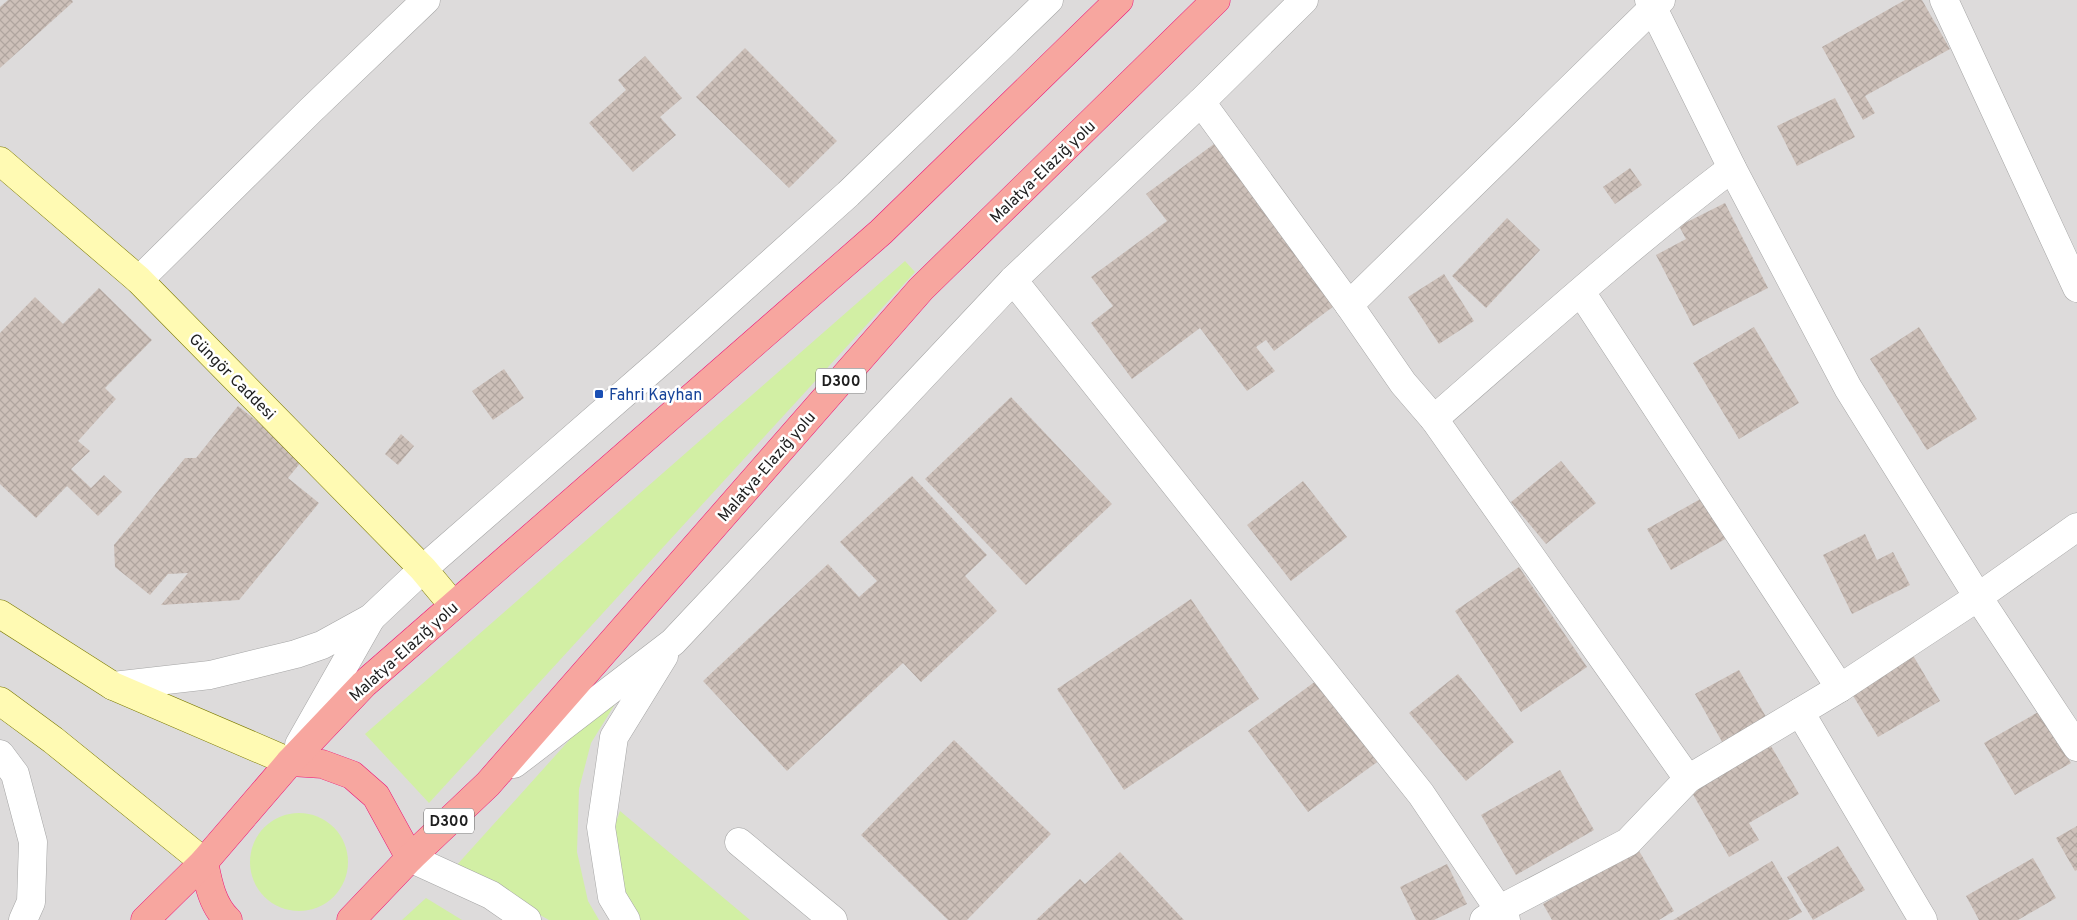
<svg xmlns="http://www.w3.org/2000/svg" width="2077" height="920" font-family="Overpass,sans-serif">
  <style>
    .residential { fill: #dddbdb }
    .grass { fill: #d2efa4 }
    .building { fill: url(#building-cross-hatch) }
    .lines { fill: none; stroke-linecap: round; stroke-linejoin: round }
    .minor-casing { stroke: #a5a5a5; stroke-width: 29 }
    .tertiary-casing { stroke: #a5a5a5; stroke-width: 29 }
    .secondary-casing { stroke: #7b7a00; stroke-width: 29 }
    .trunk-casing { stroke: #ec1377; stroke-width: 29 }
    .minor { stroke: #fff; stroke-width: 28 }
    .tertiary { stroke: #fff; stroke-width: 28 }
    .secondary { stroke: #fffab3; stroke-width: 28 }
    .trunk { stroke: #f7a69f; stroke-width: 28 }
    .transit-dot { fill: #1a4fb4; stroke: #fff; stroke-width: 2 }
    .labels { text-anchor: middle; stroke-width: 5; stroke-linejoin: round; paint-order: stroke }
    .shield { fill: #fff; stroke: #626262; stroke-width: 1 }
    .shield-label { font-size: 15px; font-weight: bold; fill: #1e1e1e }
    .street-label { font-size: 16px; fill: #1e1e1e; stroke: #fff }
    .transit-label { font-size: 16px; fill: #164399; stroke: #fff; text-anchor: start }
  </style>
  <defs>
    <pattern id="building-cross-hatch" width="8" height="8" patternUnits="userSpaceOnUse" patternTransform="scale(1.25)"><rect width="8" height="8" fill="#cdc0b9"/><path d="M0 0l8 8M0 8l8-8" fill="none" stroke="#b0a59f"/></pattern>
  </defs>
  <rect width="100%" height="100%" fill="#f0ebe4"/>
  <rect class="residential" x="0" y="0" width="2077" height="920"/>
  <g class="grass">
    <path d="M905,261L915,272L429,803L365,734Z"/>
    <path d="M609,696L617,701L591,743L579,789L577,852L588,901L599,920H549L455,867Z"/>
    <path d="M620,811L750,920H632L609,841Z"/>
    <circle cx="299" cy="862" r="49"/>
    <path d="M426,898L462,920H402Z"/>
  </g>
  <g class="building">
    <path d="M8,0H72L73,2L0,68V7Z"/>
    <path d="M1905,0H1922L1950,49L1865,96L1875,113L1863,120L1822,47Z"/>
    <path d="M745,48L837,141L789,188L696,97Z"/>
    <path d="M645,56L682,98L660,117L676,135L633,172L589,123L626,90L618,80Z"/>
    <path d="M1835,98L1855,137L1797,166L1777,126Z"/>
    <path d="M1214,144L1334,306L1274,351L1266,340L1256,347L1275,371L1247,391L1200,328L1132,379L1091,323L1113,306L1091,277L1167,221L1146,194Z"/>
    <path d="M1630,168L1642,185L1615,204L1603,187Z"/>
    <path d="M1725,203L1768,288L1693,326L1656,255L1686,239L1679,226Z"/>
    <path d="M1507,218L1540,250L1486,308L1452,276Z"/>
    <path d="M1444,274L1474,321L1439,344L1408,297Z"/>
    <path d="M99,288L152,340L105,388L116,399L78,441L90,451L71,469L91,488L104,475L122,492L98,516L67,486L36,518L0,484V333L35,297L63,324Z"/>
    <path d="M1754,327L1799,403L1739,439L1693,363Z"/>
    <path d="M1919,327L1977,419L1927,450L1870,359Z"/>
    <path d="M504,369L524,398L493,420L472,391Z"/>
    <path d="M1011,397L1112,504L1026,585L925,479Z"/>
    <path d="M238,406L273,434L306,456L288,478L319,503L239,600L161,605L188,573L168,574L150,595L115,567L114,545L185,458H196Z"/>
    <path d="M401,434L414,446L398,465L385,454Z"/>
    <path d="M1561,461L1596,503L1546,544L1511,502Z"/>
    <path d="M912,476L987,555L965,576L997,611L921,682L903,663L787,771L703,681L828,564L859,597L877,581L840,542Z"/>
    <path d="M1303,481L1347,537L1291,581L1247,525Z"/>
    <path d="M1704,497L1727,538L1671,570L1647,529Z"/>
    <path d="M1865,534L1877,560L1893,552L1910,585L1852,614L1823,555Z"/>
    <path d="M1519,567L1587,667L1521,712L1455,611Z"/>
    <path d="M1191,599L1259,699L1124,790L1057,689Z"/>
    <path d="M1911,652L1940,701L1878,737L1849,689Z"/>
    <path d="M1739,670L1769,722L1725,747L1695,694Z"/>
    <path d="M1458,674L1514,742L1466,781L1409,713Z"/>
    <path d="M1320,678L1380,760L1308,812L1248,731Z"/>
    <path d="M2040,711L2071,763L2015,795L1984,743Z"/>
    <path d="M954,740L1051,834L967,920H948L861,835Z"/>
    <path d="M1771,746L1799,794L1749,823L1759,840L1729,857L1691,791Z"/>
    <path d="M1560,770L1594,830L1516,875L1481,815Z"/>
    <path d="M2077,826V870L2075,871L2056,838Z"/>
    <path d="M1838,846L1865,890L1813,920L1787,877Z"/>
    <path d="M1638,849L1674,911L1659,920H1552L1543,904Z"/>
    <path d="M1120,852L1184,920H1036L1080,879L1085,884Z"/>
    <path d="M2033,858L2056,898L2018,920H1979L1966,896Z"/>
    <path d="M1772,861L1802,912L1788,920H1673Z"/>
    <path d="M1447,864L1467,904L1434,920H1416L1400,887Z"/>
  </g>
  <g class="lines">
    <defs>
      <g id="minor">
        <path d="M1649,0L1732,168L1848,388L1978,597L2077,747"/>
        <path d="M1944,0L2077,288"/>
        <path d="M1201,102L1349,305L1403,383L1434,419L1688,779"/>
        <path d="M139,280L310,111L426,0"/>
        <path d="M1013,280L1421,794L1506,920"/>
        <path d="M1581,292L1840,688"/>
        <path d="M1349,305L1661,0"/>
        <path d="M1434,419C1532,334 1629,246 1732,168"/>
        <path d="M1800,712L1923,920"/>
        <path d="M739,842L833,920"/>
        <path d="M1484,920L1500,909L1628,842L1688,779L1840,688L1978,597L2077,527"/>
      </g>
      <g id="tertiary">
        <path d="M113,686L210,675L296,654L322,645L371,618L423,569L665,358L848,194L1049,0"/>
        <path d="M299,745L371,618"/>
        <path d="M0,754L15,774L33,842L31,902L23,920"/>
        <path d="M514,764L673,642L1013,280L1201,102L1304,0"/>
        <path d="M410,858L491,895L527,920"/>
        <path d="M626,920L612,897L601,827L609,772L614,737L664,656"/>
      </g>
      <g id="secondary">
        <path d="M0,161L139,280L423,569L453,605"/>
        <path d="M0,614L113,686L290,762"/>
        <path d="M0,701L53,740L204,862"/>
      </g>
      <g id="trunk">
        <path d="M290,762L322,764L352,775L376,796L410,858"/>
        <path d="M204,862C208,882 212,905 228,920"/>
        <path d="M145,920L204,862L290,762L364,684L881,232L1119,0"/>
        <path d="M351,920L410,858L488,784L921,289L1216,0"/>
      </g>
    </defs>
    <use href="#minor" class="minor-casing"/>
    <use href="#tertiary" class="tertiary-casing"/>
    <use href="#secondary" class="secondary-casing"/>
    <use href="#trunk" class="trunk-casing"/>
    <use href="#minor" class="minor"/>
    <use href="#tertiary" class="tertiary"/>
    <use href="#secondary" class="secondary"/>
    <use href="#trunk" class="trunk"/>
  </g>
  <rect class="transit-dot" x="594" y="389" width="10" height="10" rx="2.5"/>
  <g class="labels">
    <g class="shield">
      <rect x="816" y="368.5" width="50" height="25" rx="4"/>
      <rect x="424" y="808.5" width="50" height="25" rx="4"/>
    </g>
    <g class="shield-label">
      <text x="841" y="386">D300</text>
      <text x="449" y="826">D300</text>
    </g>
    <g class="street-label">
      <text transform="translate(1042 171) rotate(-44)" y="6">Malatya-Elazığ yolu</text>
      <text transform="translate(233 376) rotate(45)" y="6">Güngör Caddesi</text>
      <text transform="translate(766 466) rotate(-49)" y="6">Malatya-Elazığ yolu</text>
      <text transform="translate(403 651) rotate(-42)" y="6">Malatya-Elazığ yolu</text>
    </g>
    <g class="transit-label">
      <text x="609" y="400">Fahri Kayhan</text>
    </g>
  </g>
</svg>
